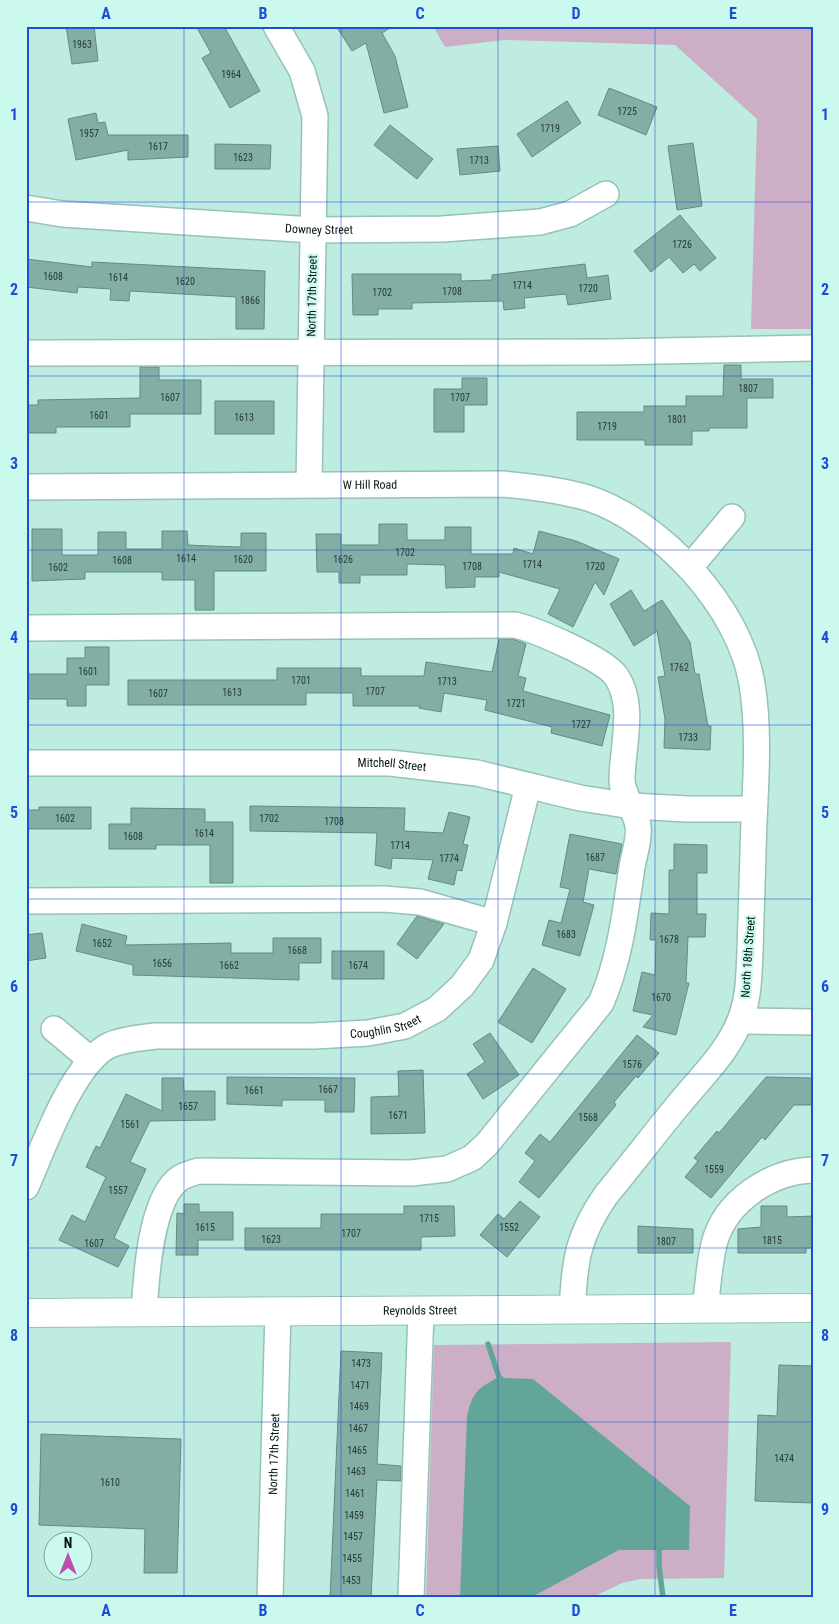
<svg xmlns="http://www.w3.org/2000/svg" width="839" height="1624" font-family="'Roboto Condensed',sans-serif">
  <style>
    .green { fill: #ccafc6 }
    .water { fill: #63a596 }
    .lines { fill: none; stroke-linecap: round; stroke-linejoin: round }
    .stream { stroke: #63a596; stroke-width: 5.5 }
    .building { fill: #83aea4; stroke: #618c81 }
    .minor-casing { stroke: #96c2b7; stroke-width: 28 }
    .major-casing { stroke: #96c2b7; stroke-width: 30 }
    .minor { stroke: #fff; stroke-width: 25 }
    .major { stroke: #fff; stroke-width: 28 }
    .grid { fill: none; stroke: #1d4ed8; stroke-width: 1; stroke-opacity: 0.55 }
    .labels { text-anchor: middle; stroke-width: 4.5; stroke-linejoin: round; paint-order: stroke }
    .number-label { font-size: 10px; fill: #243b36 }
    .street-label { font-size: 12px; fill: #041511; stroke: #cbf9ee }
    .neatline { fill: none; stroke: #1d4ed8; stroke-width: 2 }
    .grid-label { font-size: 16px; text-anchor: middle; font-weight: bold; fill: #1d4ed8 }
  </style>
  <rect width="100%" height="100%" fill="#beece1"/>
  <g class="green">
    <path d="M433,26H813V329H751L757,119L675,45L504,40L445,47Z"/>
    <path d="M731,1342L724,1578L640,1579L622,1583L591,1598H426L434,1345Z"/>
  </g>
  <path class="water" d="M497,1378L533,1379L690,1506L689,1550H619L530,1598H460L467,1417C472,1394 476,1389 497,1378Z"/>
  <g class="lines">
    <g class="stream">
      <path d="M488,1344L499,1377L505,1383"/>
      <path d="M659,1543V1566L663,1598"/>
    </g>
  </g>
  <g class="building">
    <path d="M66,26H94L98,61L72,64Z"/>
    <path d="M196,26H224L260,91L230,108L202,58L211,53Z"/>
    <path d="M336,26H393L382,33L395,56L408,107L384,113L366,43L352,51Z"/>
    <path d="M609,88L657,107L646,135L598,115Z"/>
    <path d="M567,101L581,123L532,157L517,134Z"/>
    <path d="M96,113L98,123L105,122L108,135H188V157L128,160V150L76,160L68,119Z"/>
    <path d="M390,125L433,159L417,179L374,145Z"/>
    <path d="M693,143L702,206L677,210L668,146Z"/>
    <path d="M215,144L271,145L270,169H215Z"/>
    <path d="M498,146L500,171L460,175L457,149Z"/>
    <path d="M680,215L716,258L700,271L694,264L683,273L669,257L651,272L634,251Z"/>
    <path d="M26,259L92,267V262L265,271L264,329H236V297L130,291L129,301L110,300L111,289L78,287L77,293L26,287Z"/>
    <path d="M585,264L587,278L608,275L611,299L568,305L566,294L524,298L525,308L504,310L503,301L412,303V309H378V315H353L352,274H461V281L492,280V275Z"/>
    <path d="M724,365H741V379H773V398H747V428H709V431H692V445H645V440H577V412H644V406H686V396H723Z"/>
    <path d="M140,367H159V380H201V414H130V427H56V433H26V405H38V400L140,398Z"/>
    <path d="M462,378H487V405H464V432H434V389H462Z"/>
    <rect x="215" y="401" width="59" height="33"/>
    <path d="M379,524H407V540H445V527H471V554H513L514,548L533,554L539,531L576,541L619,559L604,595L595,582L573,627L548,614L560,589L499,572V577H475V587L446,588L445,565L407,564V575H360V583H339V572H317L316,534H341V545H379Z"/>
    <path d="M32,529H62V555H98V532H126V549H162V531H187L188,545L210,546L241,547V533H266V571H214V610H195V580H162V572H85V579L32,581Z"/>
    <path d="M631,590L644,611L662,600L690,642L695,674H699L708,726H711L710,750L664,748L665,719L658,677L665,676L657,631L634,646L610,604Z"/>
    <path d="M499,639H513L526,644L518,676L526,678L523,691L610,715L602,746L551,733L552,727L485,710L487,700L444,693L441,712L419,708L420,706H353V693H306V705H128V680H277V668H361V676H424L426,662L492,672Z"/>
    <path d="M85,647H109V685H86V706H67V699H26V674H67V658H85Z"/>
    <path d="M250,806L405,808L404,831L443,833L449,812L470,817L463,844L468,845L462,871L457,870L454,885L428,879L433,860L392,858L391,869L375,865L377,833L250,831Z"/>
    <path d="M39,807H91V829H26V810H39Z"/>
    <path d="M131,808L205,809V822H233V883H210V845H156V849H109V824H131Z"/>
    <path d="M570,834L622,844L616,874L589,869L583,902L594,905L580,956L542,945L549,920L561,923L570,889L560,887Z"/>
    <path d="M674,844L707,845V873H697V914H706L705,937H688L686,983H689L676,1035L643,1027L653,1015L633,1011L642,972L655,975L656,940H650L651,913L669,914V870H674Z"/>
    <path d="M417,916L444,924L417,959L397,944Z"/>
    <path d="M82,924L127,936L125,945L231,943V953H273V938H321V963H299V980L133,975V965L76,951Z"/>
    <path d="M42,933L46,958L26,961V935Z"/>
    <rect x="332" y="951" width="52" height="28"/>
    <path d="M533,968L566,989L532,1043L498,1022Z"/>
    <path d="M490,1033L519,1075L483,1099L467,1074L485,1062L473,1044Z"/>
    <path d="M637,1035L659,1053L638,1078L636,1076L614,1102L616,1105L539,1198L519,1182L535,1161L525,1153L540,1134L550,1142Z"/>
    <path d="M423,1070L425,1133L371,1134V1097L399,1096L398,1071Z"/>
    <path d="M227,1077L355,1078L354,1112H325V1100H282V1106L227,1104Z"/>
    <path d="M766,1077L812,1078V1105H794L765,1140L762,1137L711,1198L685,1177L698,1161L694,1158L717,1131L719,1133Z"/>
    <path d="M162,1078H183L184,1091H215V1120L150,1121L130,1162L146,1169L114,1238L129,1246L118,1267L59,1240L72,1215L85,1222L106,1177L86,1167L96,1146L100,1148L126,1094L162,1111Z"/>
    <path d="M520,1201L540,1217L507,1257L480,1235L498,1214L504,1219Z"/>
    <path d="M184,1204H199V1212H233V1240H198V1255H176L177,1213L184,1214Z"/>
    <path d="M404,1206H454L455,1236L421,1237V1250H245V1228H321V1214H404Z"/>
    <path d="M761,1206H787V1217L813,1216V1248H806V1253H738V1229L761,1227Z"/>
    <path d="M638,1226L693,1229V1253H638Z"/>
    <path d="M341,1351L382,1353L377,1464L401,1466V1481L377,1480L371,1598H330Z"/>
    <path d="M779,1365L813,1366V1503L755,1501L758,1415L777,1416Z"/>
    <path d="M41,1434L181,1439L177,1573H144L145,1529L39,1525Z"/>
  </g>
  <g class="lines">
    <defs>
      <g id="minor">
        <path d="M276,26L302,71L315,116L309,484"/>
        <path id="s1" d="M26,208L62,214L313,230L442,229L540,222L570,214L606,194"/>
        <path d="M26,353L611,352L813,348"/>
        <path id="s2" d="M26,487L503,484C532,487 560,490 588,498C661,522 740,608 752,684C761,739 754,797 753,852C752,885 751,918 750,952C749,972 749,995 742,1015C731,1049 702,1076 680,1103C655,1133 631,1165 606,1195C577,1237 575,1260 572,1310"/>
        <path d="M691,566L732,517"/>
        <path d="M26,628L515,625C536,630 604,659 616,676C636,705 622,748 622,780C622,795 636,811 638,826C640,838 634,855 632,867C625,914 620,959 601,1003L487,1144L472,1158L447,1169L411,1173L198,1171C192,1173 185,1175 180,1178C150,1198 146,1280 144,1313"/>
        <path id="s3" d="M26,763H390L477,773L580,798L632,806L687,809H754"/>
        <path d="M26,901L384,899L420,902L494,923"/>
        <path d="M740,1021L813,1022"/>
        <path d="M54,1029L91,1060"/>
        <path id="s4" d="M26,1187C42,1151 73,1062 110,1045C124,1039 140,1038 155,1036H314L368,1033L405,1026L437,1009L462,986L481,960L494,923L528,786"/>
        <path d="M705,1309C708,1287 709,1265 714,1244C725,1201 771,1171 813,1170"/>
        <path id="s5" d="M270,1598L278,1312"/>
        <path d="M411,1598L421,1311"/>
      </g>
      <g id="major">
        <path id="s6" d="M26,1313L813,1308"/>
      </g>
    </defs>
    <use href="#minor" class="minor-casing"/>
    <use href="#major" class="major-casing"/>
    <use href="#minor" class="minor"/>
    <use href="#major" class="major"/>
  </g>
  <path class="grid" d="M184,26V1598M341,26V1598M498,26V1598M655,26V1598M26,202H813M26,376H813M26,550H813M26,725H813M26,899H813M26,1074H813M26,1248H813M26,1422H813"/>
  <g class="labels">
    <g class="number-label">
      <text x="82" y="48">1963</text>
      <text x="231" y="78">1964</text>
      <text x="627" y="115">1725</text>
      <text x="550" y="132">1719</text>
      <text x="89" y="137">1957</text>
      <text x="158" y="150">1617</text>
      <text x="243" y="161">1623</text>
      <text x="479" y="164">1713</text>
      <text x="682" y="248">1726</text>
      <text x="53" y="280">1608</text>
      <text x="118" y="281">1614</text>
      <text x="185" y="285">1620</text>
      <text x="522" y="289">1714</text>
      <text x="588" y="292">1720</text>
      <text x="452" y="295">1708</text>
      <text x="382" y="296">1702</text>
      <text x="250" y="304">1866</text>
      <text x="748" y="392">1807</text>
      <text x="170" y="401">1607</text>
      <text x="460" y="401">1707</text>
      <text x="99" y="419">1601</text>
      <text x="244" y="421">1613</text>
      <text x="677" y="423">1801</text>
      <text x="607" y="430">1719</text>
      <text x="405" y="556">1702</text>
      <text x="186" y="562">1614</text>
      <text x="243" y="563">1620</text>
      <text x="343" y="563">1626</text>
      <text x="122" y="564">1608</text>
      <text x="532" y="568">1714</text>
      <text x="472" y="570">1708</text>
      <text x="595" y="570">1720</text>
      <text x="58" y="571">1602</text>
      <text x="679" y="671">1762</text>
      <text x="88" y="675">1601</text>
      <text x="301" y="684">1701</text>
      <text x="447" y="685">1713</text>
      <text x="375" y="695">1707</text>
      <text x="232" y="696">1613</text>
      <text x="158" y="697">1607</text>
      <text x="516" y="707">1721</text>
      <text x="581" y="728">1727</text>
      <text x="688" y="741">1733</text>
      <text x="65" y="822">1602</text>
      <text x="269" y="822">1702</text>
      <text x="334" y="825">1708</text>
      <text x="204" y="837">1614</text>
      <text x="133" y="840">1608</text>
      <text x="400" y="849">1714</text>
      <text x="595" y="861">1687</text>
      <text x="449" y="862">1774</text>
      <text x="566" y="938">1683</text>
      <text x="669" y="943">1678</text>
      <text x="102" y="947">1652</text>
      <text x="297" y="954">1668</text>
      <text x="162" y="967">1656</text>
      <text x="229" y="969">1662</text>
      <text x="358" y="969">1674</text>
      <text x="661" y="1001">1670</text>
      <text x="632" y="1068">1576</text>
      <text x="328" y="1093">1667</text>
      <text x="254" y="1094">1661</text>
      <text x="188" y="1110">1657</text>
      <text x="398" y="1119">1671</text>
      <text x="588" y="1121">1568</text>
      <text x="130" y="1128">1561</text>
      <text x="714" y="1173">1559</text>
      <text x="118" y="1194">1557</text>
      <text x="429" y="1222">1715</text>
      <text x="205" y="1231">1615</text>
      <text x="509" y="1231">1552</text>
      <text x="351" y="1237">1707</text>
      <text x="271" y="1243">1623</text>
      <text x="772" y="1244">1815</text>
      <text x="666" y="1245">1807</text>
      <text x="94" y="1247">1607</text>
      <text x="361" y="1367">1473</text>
      <text x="360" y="1389">1471</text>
      <text x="359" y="1410">1469</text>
      <text x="358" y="1432">1467</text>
      <text x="357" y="1454">1465</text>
      <text x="784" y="1462">1474</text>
      <text x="356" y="1475">1463</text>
      <text x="110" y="1486">1610</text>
      <text x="355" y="1497">1461</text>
      <text x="354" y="1519">1459</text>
      <text x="353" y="1540">1457</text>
      <text x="352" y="1562">1455</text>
      <text x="351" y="1584">1453</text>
    </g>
    <g class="street-label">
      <text dy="4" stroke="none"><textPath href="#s1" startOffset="294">Downey Street</textPath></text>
      <text transform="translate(312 296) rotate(-89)" y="4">North 17th Street</text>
      <text dy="4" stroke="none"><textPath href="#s2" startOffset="344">W Hill Road</textPath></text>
      <text dy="4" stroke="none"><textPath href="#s3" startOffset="366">Mitchell Street</textPath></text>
      <text transform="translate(748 957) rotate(-86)" y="4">North 18th Street</text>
      <text dy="4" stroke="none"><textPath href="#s4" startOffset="445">Coughlin Street</textPath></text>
      <text dy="4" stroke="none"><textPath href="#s6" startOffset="394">Reynolds Street</textPath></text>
      <text dy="4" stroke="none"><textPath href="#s5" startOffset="144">North 17th Street</textPath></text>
    </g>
  </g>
  <rect width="839" height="1624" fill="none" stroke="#cbf9ee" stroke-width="55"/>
  <g transform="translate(68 1556)"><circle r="24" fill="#cbf9ee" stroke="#7b9e96"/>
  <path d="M0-4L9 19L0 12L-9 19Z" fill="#bb4eae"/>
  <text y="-8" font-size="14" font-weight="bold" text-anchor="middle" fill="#041511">N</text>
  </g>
  <rect x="28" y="28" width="784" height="1568" class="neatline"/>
  <g class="grid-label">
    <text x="106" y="19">A</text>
    <text x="263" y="19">B</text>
    <text x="420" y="19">C</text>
    <text x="576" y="19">D</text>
    <text x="733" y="19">E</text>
    <text x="14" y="120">1</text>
    <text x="825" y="120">1</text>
    <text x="14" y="295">2</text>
    <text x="825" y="295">2</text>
    <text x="14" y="469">3</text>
    <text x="825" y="469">3</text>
    <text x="14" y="643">4</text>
    <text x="825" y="643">4</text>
    <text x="14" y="818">5</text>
    <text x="825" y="818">5</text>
    <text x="14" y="992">6</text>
    <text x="825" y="992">6</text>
    <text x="14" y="1166">7</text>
    <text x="825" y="1166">7</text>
    <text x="14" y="1341">8</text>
    <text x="825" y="1341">8</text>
    <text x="14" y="1515">9</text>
    <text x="825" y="1515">9</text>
    <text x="106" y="1616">A</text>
    <text x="263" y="1616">B</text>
    <text x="420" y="1616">C</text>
    <text x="576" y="1616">D</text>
    <text x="733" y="1616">E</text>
  </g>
</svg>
